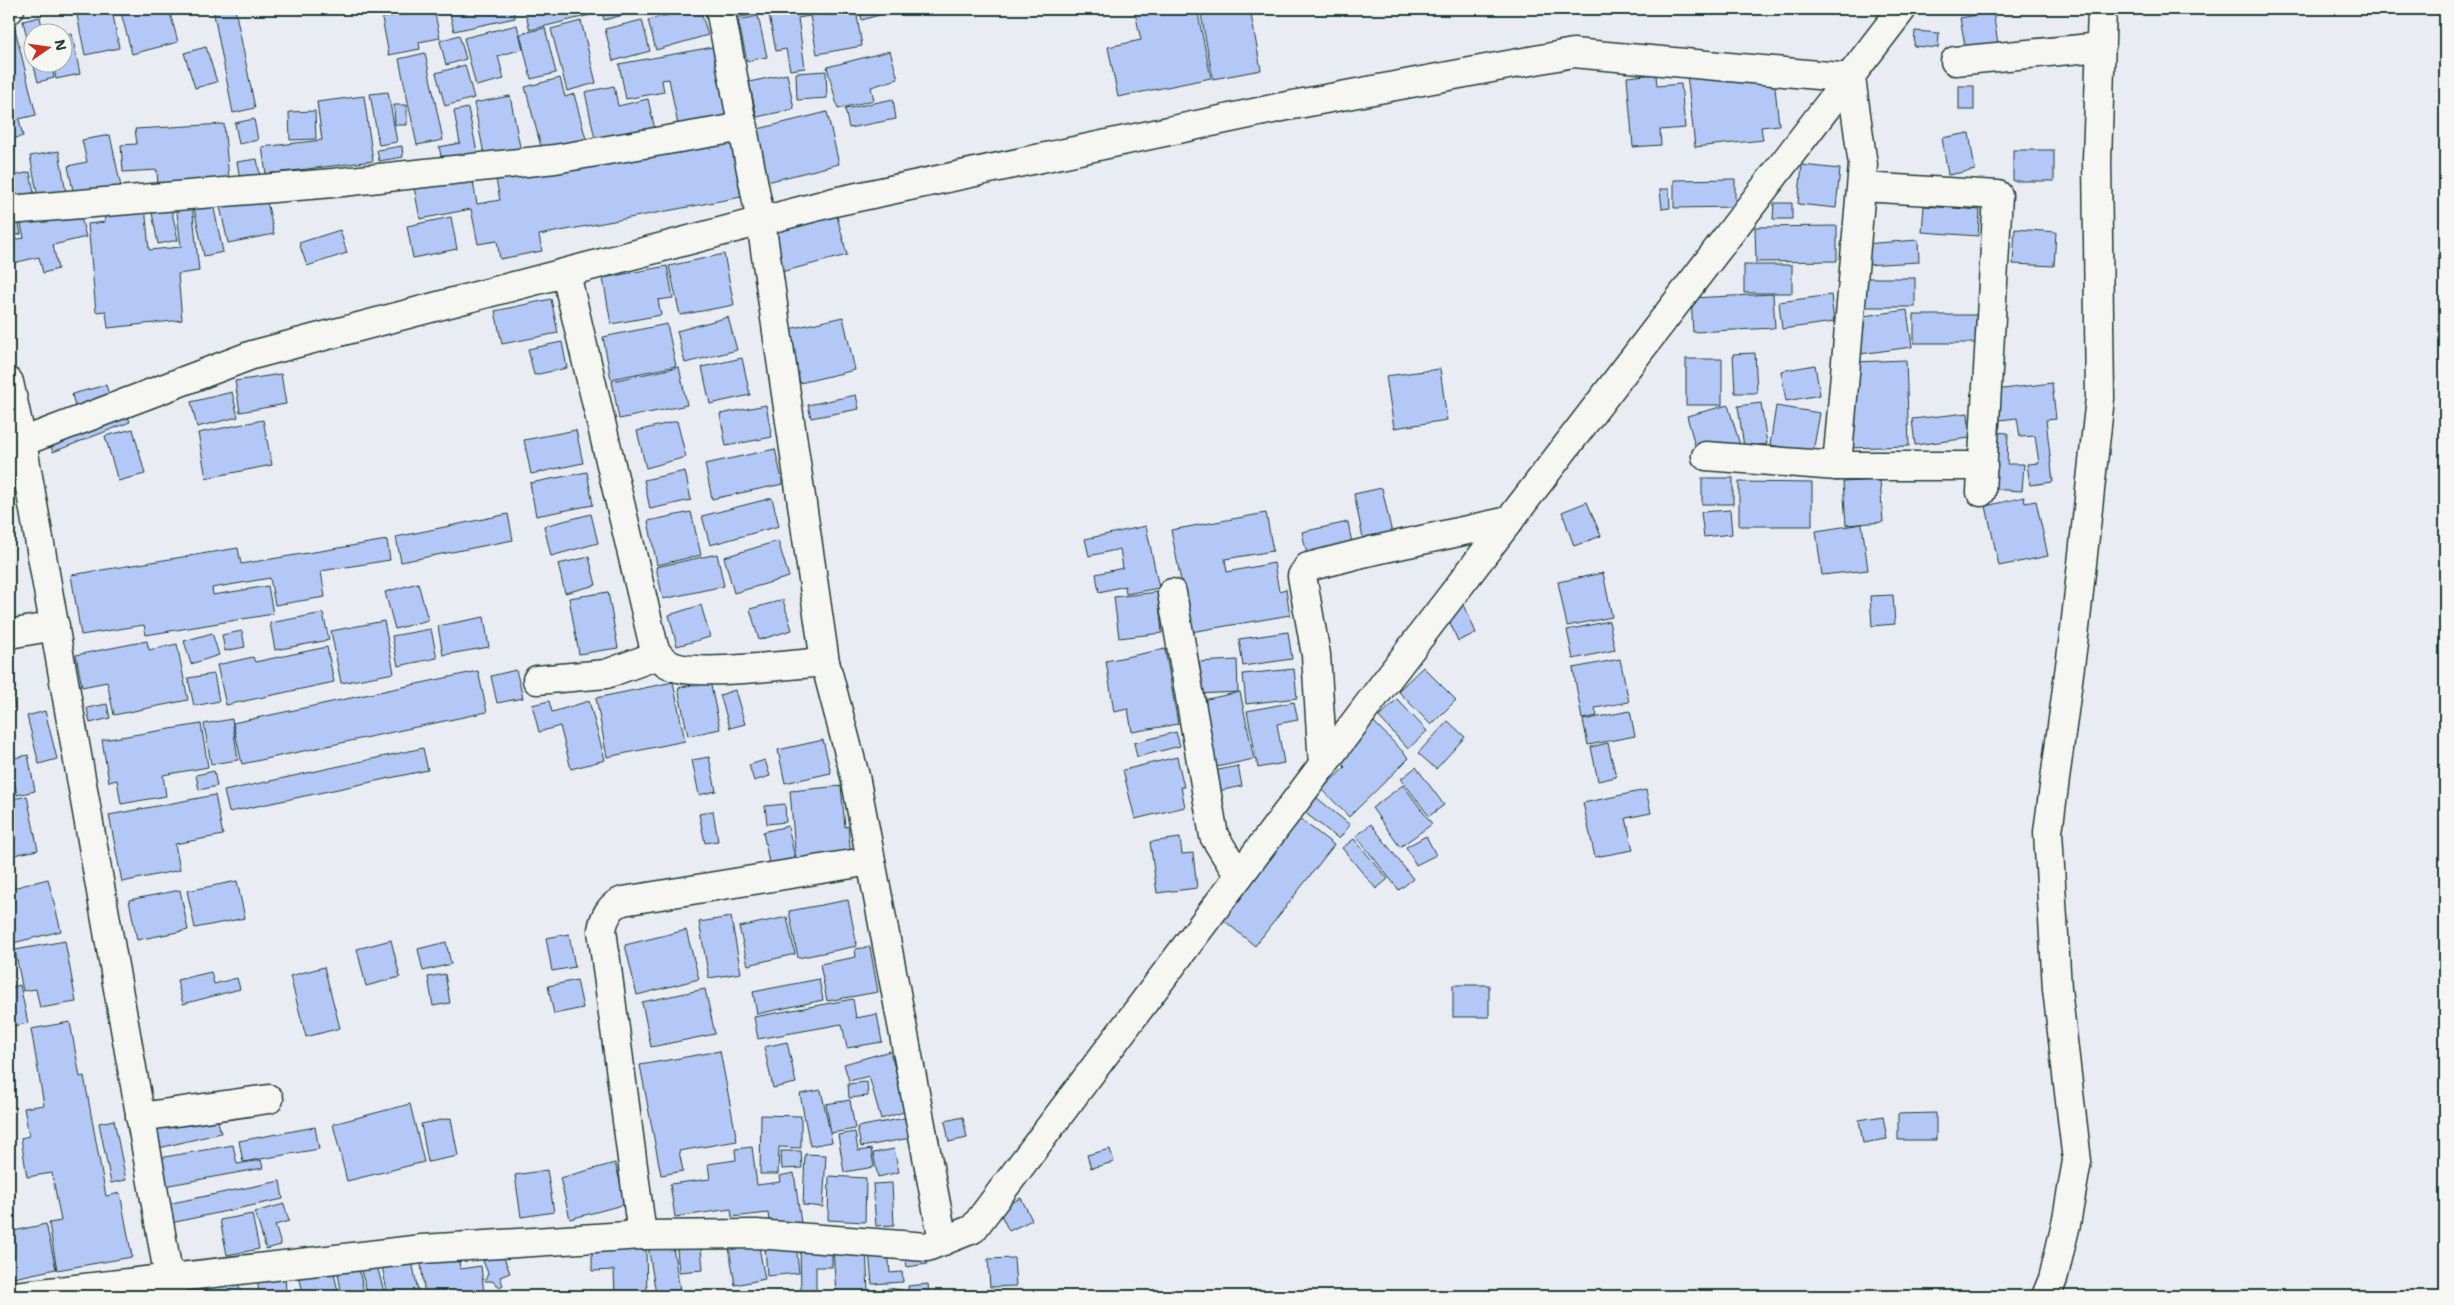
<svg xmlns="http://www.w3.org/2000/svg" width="2454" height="1305" font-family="'Shantell Sans',sans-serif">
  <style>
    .building { fill: #b4c8f7; stroke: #1f3d34 }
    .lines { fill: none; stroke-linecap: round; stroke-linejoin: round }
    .minor-casing { stroke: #1f3d34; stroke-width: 31 }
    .secondary-casing { stroke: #1f3d34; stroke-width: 31 }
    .minor { stroke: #f6f6f2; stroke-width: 28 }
    .secondary { stroke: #f6f6f2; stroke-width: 28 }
  </style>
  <rect width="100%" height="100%" fill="#e9edf3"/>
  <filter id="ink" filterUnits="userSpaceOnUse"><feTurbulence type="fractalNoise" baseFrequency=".02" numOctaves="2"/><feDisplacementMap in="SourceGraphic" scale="10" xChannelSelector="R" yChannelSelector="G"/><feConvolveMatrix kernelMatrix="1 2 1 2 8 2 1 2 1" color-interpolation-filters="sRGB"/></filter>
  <g filter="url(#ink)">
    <g class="building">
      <path d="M82,9H112L119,48L85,55L76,10Z"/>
      <path d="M120,9H169L178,42L132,54Z"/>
      <path d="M213,9H235L255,108L233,113Z"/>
      <path d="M426,9H434L440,38L419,42L420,49L389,55L382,18Z"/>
      <path d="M449,9H513L515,18L454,31Z"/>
      <path d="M524,9H597L598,13L530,30Z"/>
      <path d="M601,9H626L627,14L604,20Z"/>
      <path d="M691,9H700L708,35L656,50L648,20Z"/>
      <path d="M734,9H756L757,14L736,18Z"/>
      <path d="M797,9H827L828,15L856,10L862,46L817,54L810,16L798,18L805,68L790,70L786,49L776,51L769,15Z"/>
      <path d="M859,9H877L879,15L862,20Z"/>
      <path d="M1131,9H1150L1132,12Z"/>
      <path d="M1156,9H1197L1211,78L1118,97L1108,47L1141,40L1135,13Z"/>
      <path d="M1200,9H1250L1261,70L1213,79Z"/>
      <path d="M1993,12L1999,50L1967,56L1960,18Z"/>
      <path d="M758,16L767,57L747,61L738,20Z"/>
      <path d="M40,17L43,32H32V59L23,21Z"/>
      <path d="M642,20L650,51L613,61L605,29Z"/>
      <path d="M581,21L596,83L567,91L551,29Z"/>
      <path d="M517,25L523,49L498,56L504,79L476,86L464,38Z"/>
      <path d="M545,28L556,73L531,79L520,34Z"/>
      <path d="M15,29L36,115L19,119L23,136L9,140V30Z"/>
      <path d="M1915,31L1939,33L1938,48L1914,46Z"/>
      <path d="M72,34L80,74L56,79L53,62H62V35Z"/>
      <path d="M459,35L466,59L446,65L440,41Z"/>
      <path d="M206,47L217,82L195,88L184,53Z"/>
      <path d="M713,47L727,121L679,130L669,79L662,80L664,92L626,99L619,64Z"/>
      <path d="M890,51L898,79L871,87L874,100L838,109L827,67Z"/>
      <path d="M425,53L443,140L417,145L399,59Z"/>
      <path d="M33,62H51L54,78L38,82Z"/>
      <path d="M465,65L474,98L445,106L436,73Z"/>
      <path d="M826,71L827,98L797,100L796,73Z"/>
      <path d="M787,74L794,109L757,117L749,82Z"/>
      <path d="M1656,74L1657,86L1681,84L1685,128L1660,130L1661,145L1633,147L1627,77Z"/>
      <path d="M1687,74L1774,78L1779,125L1761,127L1763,140L1695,147Z"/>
      <path d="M560,78L565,97L574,94L587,143L543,154L525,87Z"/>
      <path d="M614,86L618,106L648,99L656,134L597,148L585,92Z"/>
      <rect x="1959" y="86" width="15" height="24"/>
      <path d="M388,92L397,142L379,145L370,94Z"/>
      <path d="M364,96L373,161L266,174L262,147L322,140L317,102Z"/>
      <path d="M510,96L521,152L485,159L474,103Z"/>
      <path d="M893,99L896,119L849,128L845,109Z"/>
      <path d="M394,105H407V125H395Z"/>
      <path d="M468,108L478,157L443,164L439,147L460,143L454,111Z"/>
      <path d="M315,111L316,139L290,140L289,112Z"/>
      <path d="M827,112L839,164L767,182L754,130Z"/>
      <path d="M254,119L258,140L239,144L235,123Z"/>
      <path d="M224,124L229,179L158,187L157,170L123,172L121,145L137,144L135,129Z"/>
      <path d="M1969,133L1975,170L1948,175L1942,138Z"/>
      <path d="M730,134L741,197L539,235L542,251L500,259L497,241L478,244L471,209L420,219L413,182L471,171L477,204L500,200L495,174Z"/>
      <path d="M110,135L121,187L74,196L68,166L87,162L82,140Z"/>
      <path d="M402,146L403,157L379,161L377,150Z"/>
      <rect x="2013" y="150" width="41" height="31"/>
      <path d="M59,151L66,193L38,197L30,156Z"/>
      <path d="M257,159L260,175L240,179L237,162Z"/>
      <path d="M1802,165L1840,169L1836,208L1798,204Z"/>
      <path d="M30,172L34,193L9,199V177Z"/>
      <path d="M1735,179V207L1674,208V180Z"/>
      <path d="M1660,189H1669L1670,208L1662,209Z"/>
      <path d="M265,192L274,234L228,243L219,202Z"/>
      <path d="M169,198L178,240L158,244L150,202Z"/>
      <path d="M1774,203H1792V219H1773Z"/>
      <path d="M192,204L199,271L178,274L182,320L108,328L106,311L96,312L88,224L105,222L104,210L145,206L149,250L181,247L176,205Z"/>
      <path d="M213,204L223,252L204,256L194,208Z"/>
      <path d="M1924,206L1980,210L1978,236L1922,232Z"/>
      <path d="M79,210L86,237L53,245L58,269L43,273L39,257L9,264V241L24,238L21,224Z"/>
      <path d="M837,216L847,255L781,272L771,233Z"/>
      <path d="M451,217L457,249L413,258L407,226Z"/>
      <path d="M18,219L21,234L9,237V221Z"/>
      <path d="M1837,226V261L1756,262L1755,227Z"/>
      <path d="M2015,229L2056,232L2054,266L2013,264Z"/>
      <path d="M340,230L347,253L307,266L299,243Z"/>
      <path d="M1918,240L1919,262L1864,265L1863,244Z"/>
      <path d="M724,254L734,305L680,315L669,266Z"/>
      <rect x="1744" y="265" width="48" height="28"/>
      <path d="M667,266L673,298L658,300L661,315L611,324L603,278Z"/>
      <rect x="1859" y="278" width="56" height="29"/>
      <path d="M1773,294L1775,328L1693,332L1691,298Z"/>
      <path d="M1831,295L1834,322L1782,329L1779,302Z"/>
      <path d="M551,299L558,333L502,344L495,311Z"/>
      <path d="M1907,310L1912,347L1860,354L1856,317Z"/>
      <rect x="1914" y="315" width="64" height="28"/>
      <path d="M728,317L737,350L685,363L677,331Z"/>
      <path d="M843,317L855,370L800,383L789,329Z"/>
      <path d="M667,324L676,366L611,379L603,337Z"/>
      <path d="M562,342L567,368L534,375L528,349Z"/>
      <path d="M1755,353L1757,393H1735L1733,354Z"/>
      <path d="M742,358L750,395L710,404L702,367Z"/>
      <rect x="1686" y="359" width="36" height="46"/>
      <path d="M1906,360L1909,446L1848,448L1854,362Z"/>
      <path d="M1815,365L1820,395L1786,401L1781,371Z"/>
      <path d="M679,367L687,405L619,419L612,381Z"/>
      <path d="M1440,369L1447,420L1394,428L1386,376Z"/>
      <path d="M281,374L286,404L240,412L235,381Z"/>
      <path d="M2052,383L2056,419L2046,420L2053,482L2030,485L2027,464L2039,463L2035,436L2020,437L2017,418L1991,421L1987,391Z"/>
      <path d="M106,385L110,397L75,407L72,394Z"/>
      <path d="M232,392L238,417L197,427L191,402Z"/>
      <path d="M856,395L859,409L811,418L808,405Z"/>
      <path d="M1761,403L1767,444L1744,447L1738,406Z"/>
      <path d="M766,405L772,437L726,446L720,414Z"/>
      <path d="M1728,405L1740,445L1698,457L1687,416Z"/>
      <path d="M1776,406L1820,413L1813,452L1770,445Z"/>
      <path d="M125,409L130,422L53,452L48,439Z"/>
      <path d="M1968,413L1970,438L1915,445L1912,419Z"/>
      <path d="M263,420L272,465L206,478L198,433Z"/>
      <path d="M677,421L686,457L646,468L637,431Z"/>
      <path d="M133,429L145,474L118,481L105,436Z"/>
      <path d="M576,430L583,463L531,474L524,440Z"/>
      <path d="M1993,432L2008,433L2007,464H2024L2022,491L1990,489Z"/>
      <path d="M775,449L783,484L712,499L705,464Z"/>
      <path d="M685,471L691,500L650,509L644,480Z"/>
      <path d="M587,472L593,505L536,516L530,483Z"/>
      <rect x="1702" y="478" width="31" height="26"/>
      <path d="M1880,480L1883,522L1846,525L1843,482Z"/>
      <path d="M1739,482L1812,483V526H1739Z"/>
      <path d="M1382,488L1393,538L1364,543L1354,494Z"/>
      <path d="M2024,497L2025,503L2036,501L2048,556L1999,566L1986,506Z"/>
      <path d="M772,498L779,526L710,545L702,516Z"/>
      <path d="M1587,502L1601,536L1574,546L1562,512Z"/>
      <path d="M1730,510L1732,534L1704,537L1701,512Z"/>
      <path d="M691,512L701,555L657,565L648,521Z"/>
      <path d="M1266,513L1273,551L1225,559L1227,572L1274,563L1279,591L1286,589L1290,615L1191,632L1171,530Z"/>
      <path d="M508,514L513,540L401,562L396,537Z"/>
      <path d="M591,514L598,543L551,556L544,526Z"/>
      <path d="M1348,522L1353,549L1308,559L1302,532Z"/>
      <path d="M1862,524L1868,570L1822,575L1816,531Z"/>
      <path d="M1146,526L1159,588L1126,594L1125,586L1099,592L1096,574L1123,568L1120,549L1089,556L1085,539Z"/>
      <path d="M387,540L390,560L321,571L325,597L275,605L270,578L212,588L213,595L268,586L273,614L146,635L144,625L81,635L71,575L238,548L241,564Z"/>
      <path d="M778,541L789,577L734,593L724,557Z"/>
      <path d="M717,554L724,586L663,599L656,567Z"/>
      <path d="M589,557L596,585L565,593L558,564Z"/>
      <path d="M1603,573L1612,617L1567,626L1558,582Z"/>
      <path d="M418,583L428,620L395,629L385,592Z"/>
      <path d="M608,592L618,648L579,654L569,598Z"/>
      <path d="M1158,592L1162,633L1119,638L1114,597Z"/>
      <path d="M1893,595L1895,624L1872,626L1870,596Z"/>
      <path d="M783,600L792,630L759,640L750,609Z"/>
      <path d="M1463,602L1476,633L1458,641L1444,609Z"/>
      <path d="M701,605L710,637L677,646L669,615Z"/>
      <path d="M323,613L329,640L275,650L270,623Z"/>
      <path d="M484,617L489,647L443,655L438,626Z"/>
      <path d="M384,621L394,673L341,683L331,631Z"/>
      <path d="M1609,621L1615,650L1573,659L1567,630Z"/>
      <path d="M431,629L437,658L398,666L392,636Z"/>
      <path d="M242,631L245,647L225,651L222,635Z"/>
      <path d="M1288,632L1292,659L1243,666L1239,639Z"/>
      <path d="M212,633L219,655L191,664L184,641Z"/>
      <path d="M147,641L149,650L177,644L188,700L114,715L107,682L82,687L76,655Z"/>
      <path d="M327,647L334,682L226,705L217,665L253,657L255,662Z"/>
      <path d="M1165,649L1178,724L1132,732L1128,709L1114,712L1106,661Z"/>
      <path d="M1620,659L1629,702L1595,708L1597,716L1582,719L1573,668Z"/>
      <path d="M1237,660L1238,692L1197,694L1196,662Z"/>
      <path d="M1423,667L1456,700L1431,725L1398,691Z"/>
      <path d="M1294,669L1297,698L1246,704L1243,674Z"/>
      <path d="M516,670L523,698L497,703L491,676Z"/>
      <path d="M478,671L487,712L242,764L233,723Z"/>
      <path d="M214,674L219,701L194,706L188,678Z"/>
      <path d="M9,680L15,708L9,709Z"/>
      <path d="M710,681L720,729L688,736L678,688Z"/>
      <path d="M673,682L685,741L607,757L596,698Z"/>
      <path d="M735,690L745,724L730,728L720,695Z"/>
      <path d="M1240,692L1254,759L1212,768L1198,701Z"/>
      <path d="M1397,699L1427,731L1408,749L1379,717Z"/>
      <path d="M549,701L552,712L589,701L605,760L571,769L560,726L539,732L532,705Z"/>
      <path d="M1294,702L1298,720L1277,724L1284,763L1258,768L1247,711Z"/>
      <path d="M107,704L110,718L90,723L87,708Z"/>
      <path d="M45,711L57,759L39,764L27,716Z"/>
      <path d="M1630,711L1635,736L1588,745L1583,720Z"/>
      <path d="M232,719L238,760L211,764L204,724Z"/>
      <path d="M1448,721L1465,737L1436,769L1418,753Z"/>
      <path d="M1374,722L1409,758L1349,817L1322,789L1345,767L1337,759Z"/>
      <path d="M201,724L208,767L163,775L166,796L121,804L117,780L109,782L102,740Z"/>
      <path d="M1176,732L1180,746L1137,757L1134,743Z"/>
      <path d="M823,740L831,773L785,783L778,750Z"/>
      <path d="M1608,743L1616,777L1598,781L1591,747Z"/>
      <path d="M423,748L428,770L229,812L224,791Z"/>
      <path d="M28,755L35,791L17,795L9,759Z"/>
      <path d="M709,757L716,791L699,795L692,760Z"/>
      <path d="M1177,757L1184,787H1181L1185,807L1135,819L1123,770Z"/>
      <path d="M765,760L770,776L754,781L749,765Z"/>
      <path d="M1238,766L1242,786L1214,792L1209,772Z"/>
      <path d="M1416,767L1444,805L1429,816L1401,779Z"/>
      <path d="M214,771L217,786L199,790L196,775Z"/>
      <path d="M1403,785L1432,824L1400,847L1372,808Z"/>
      <path d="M841,786L845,827L848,826L851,857L796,862L790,791Z"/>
      <path d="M1646,790L1651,813L1626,818L1633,850L1595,857L1583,803Z"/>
      <path d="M1311,793L1350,825L1339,839L1299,808Z"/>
      <path d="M215,795L223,835L175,844L180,870L122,882L109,815Z"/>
      <path d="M27,796L38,850L9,856V800Z"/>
      <path d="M785,804L786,822L767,824L765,806Z"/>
      <path d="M713,811L718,841L705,843L699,814Z"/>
      <path d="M1295,815L1334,845L1255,946L1221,918Z"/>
      <path d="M1371,824L1413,879L1399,890L1356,836Z"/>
      <path d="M788,826L795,858L769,863L763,832Z"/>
      <path d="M1426,836L1436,855L1416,865L1406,847Z"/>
      <path d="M1180,838L1182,854L1193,853L1197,888L1157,893L1150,842Z"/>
      <path d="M1354,839L1388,879L1376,889L1342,848Z"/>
      <path d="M48,879L61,931L13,943L9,926V889Z"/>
      <path d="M237,881L245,918L195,928L187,891Z"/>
      <path d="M180,890L188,930L137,940L129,900Z"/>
      <path d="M848,900L857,946L798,958L789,911Z"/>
      <path d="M731,917L741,973L709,978L699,922Z"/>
      <path d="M787,917L795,954L748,965L739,927Z"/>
      <path d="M686,930L699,979L637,995L625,945Z"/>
      <path d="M569,934L575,967L552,971L546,938Z"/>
      <path d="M391,940L400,977L366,986L357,949Z"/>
      <path d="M65,941L76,1002L40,1008L36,989L23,991L15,950Z"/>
      <path d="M446,942L451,964L423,971L418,949Z"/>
      <path d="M870,947L878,992L827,1001L820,964L856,957L855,949Z"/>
      <path d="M324,967L340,1028L306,1037L290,976Z"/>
      <path d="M211,972L214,984L237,978L240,989L183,1004L177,980Z"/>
      <path d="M445,974L450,1003L433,1006L428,977Z"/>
      <path d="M819,979L823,1000L757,1014L753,992Z"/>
      <path d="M577,980L583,1008L554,1014L548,986Z"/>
      <path d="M20,985L28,1023L9,1027V988Z"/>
      <rect x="1453" y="985" width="36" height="32"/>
      <path d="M705,989L715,1034L651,1047L642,1002Z"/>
      <path d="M853,999L856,1018L877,1014L882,1042L847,1048L842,1024L758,1039L754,1017Z"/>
      <path d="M70,1022L80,1077L84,1076L106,1196L120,1193L132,1257L57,1270L49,1223L61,1221L52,1173L27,1177L21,1138L29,1136L24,1108L44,1105L31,1029Z"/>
      <path d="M787,1042L796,1083L773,1088L764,1047Z"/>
      <path d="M720,1051L737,1141L679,1151L683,1171L661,1175L640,1065Z"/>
      <path d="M890,1051L907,1111L881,1119L869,1076L849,1081L844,1064Z"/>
      <path d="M867,1082L868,1096L849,1098L848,1084Z"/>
      <path d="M821,1090L832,1142L810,1146L800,1094Z"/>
      <path d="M850,1100L855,1129L831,1133L826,1104Z"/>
      <path d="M410,1104L424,1162L347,1181L333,1124Z"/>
      <path d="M1936,1113V1140H1898V1114Z"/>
      <path d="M216,1114L221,1133L159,1148L154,1129Z"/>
      <path d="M761,1115L801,1116V1148L779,1147L778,1174H760Z"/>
      <path d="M1883,1116L1887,1139L1863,1143L1859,1120Z"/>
      <path d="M963,1117L967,1138L949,1142L945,1121Z"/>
      <path d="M451,1118L458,1156L428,1162L421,1124Z"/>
      <path d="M905,1118L910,1138L861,1147L857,1127Z"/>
      <path d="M114,1120L126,1180L111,1183L99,1123Z"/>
      <path d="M315,1127L319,1149L243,1162L239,1141Z"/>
      <path d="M855,1132L858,1151L871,1149L874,1167L844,1172L838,1135Z"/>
      <path d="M233,1145L237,1164L261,1160L263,1168L164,1186L159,1158Z"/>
      <path d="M752,1147L757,1185L780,1182L779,1176L794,1173L801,1223L770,1227L768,1213L732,1217L731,1209L675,1217L670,1184L710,1179L708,1164L736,1160L735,1149Z"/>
      <path d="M894,1149L899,1172L878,1177L873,1153Z"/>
      <path d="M1110,1149L1114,1162L1091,1168L1087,1155Z"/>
      <path d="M781,1151H801L802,1168L782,1169Z"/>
      <path d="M805,1154L826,1155L823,1207L803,1205Z"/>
      <path d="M615,1163L626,1204L570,1219L560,1178Z"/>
      <path d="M547,1170L554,1212L521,1217L515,1175Z"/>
      <path d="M829,1176L866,1178L865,1222L828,1220Z"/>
      <path d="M280,1181L283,1199L166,1224L162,1205Z"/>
      <path d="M892,1183L894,1225L876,1226L873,1184Z"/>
      <path d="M1021,1198L1032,1220L1009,1231L998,1209Z"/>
      <path d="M284,1204L289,1221L275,1225L281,1245L266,1249L255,1212Z"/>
      <path d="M252,1214L259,1249L227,1255L220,1220Z"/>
      <path d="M46,1224L56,1269L9,1279V1232Z"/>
      <path d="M671,1236L680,1290L656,1294L647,1240Z"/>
      <path d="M758,1242L765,1279L735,1285L729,1248Z"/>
      <path d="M796,1244L799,1273L767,1276L765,1246Z"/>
      <path d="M800,1244H832V1267H816V1291L801,1292Z"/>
      <path d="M592,1247H646L647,1296H615L614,1270L592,1271Z"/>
      <path d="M701,1247L703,1270L679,1272L677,1249Z"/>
      <path d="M866,1248L868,1292L836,1294L833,1249Z"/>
      <path d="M925,1249L927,1264L907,1267L905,1252Z"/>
      <path d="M888,1250L890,1273L902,1272L903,1282L872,1284L869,1251Z"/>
      <path d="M458,1251L460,1269L481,1266L484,1293L457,1296H425L420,1256Z"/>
      <path d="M502,1253L510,1273L500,1277L503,1285L500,1287L492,1281H485L488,1273L483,1261Z"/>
      <path d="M375,1258L385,1296H368L359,1263Z"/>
      <path d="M1014,1258L1016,1286L990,1287L988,1259Z"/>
      <path d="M412,1261L419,1296H388L382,1266Z"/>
      <path d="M333,1269L339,1296H304L299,1276Z"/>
      <path d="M359,1270L364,1293L342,1296L338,1273Z"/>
      <path d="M285,1272L286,1296H259L257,1274Z"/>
      <path d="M201,1276L203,1296H183L181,1278Z"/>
      <path d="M237,1280L242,1296H208L206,1290Z"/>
      <path d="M928,1284L929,1296H909L908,1286Z"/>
      <path d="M888,1288L902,1290L901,1296H886Z"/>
    </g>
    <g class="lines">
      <defs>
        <g id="minor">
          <path d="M9,9H10"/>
          <path d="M720,9L761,222L825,662"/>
          <path d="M1955,61L2101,47"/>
          <path d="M1862,187L1998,195L1981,492"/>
          <path d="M9,210L333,183L555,159L744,127"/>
          <path d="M566,274L654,647C657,655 664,662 672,666C698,677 792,664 825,662L855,776L943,1241"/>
          <path d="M9,382L22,442L9,444"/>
          <path d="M1706,456L1837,466H1983"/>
          <path d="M1172,593L1214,836L1239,876"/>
          <path d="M9,634L55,626"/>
          <path d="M537,680L606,674L658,655"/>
          <path d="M1323,765L1316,655L1302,576L1308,567L1371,551L1509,521"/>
          <path d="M140,1117L269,1099"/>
          <path d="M642,1235L602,930C604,918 610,905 623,901L871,861"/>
          <path d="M15,1296L422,1249L642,1235L756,1234L927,1247L973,1229L1380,689L1902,9"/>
          <path d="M172,1296L22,442L252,355L834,202L1282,107L1573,53L1851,78L1863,165L1837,466"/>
        </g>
        <path id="secondary" d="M2046,1296L2053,1279L2066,1224L2077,1161L2057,989L2048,832L2075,628L2100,398L2097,160L2102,9"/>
      </defs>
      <use href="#minor" class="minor-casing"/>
      <use href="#secondary" class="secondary-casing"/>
      <use href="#minor" class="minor"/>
      <use href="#secondary" class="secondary"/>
    </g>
  </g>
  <rect width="2454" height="1305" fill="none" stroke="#f6f6f2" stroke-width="30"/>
  <rect x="15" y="15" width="2424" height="1275" fill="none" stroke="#1f3d34" stroke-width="2" filter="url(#ink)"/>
  <g transform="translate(48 48) rotate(77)"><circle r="24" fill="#f6f6f2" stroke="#a0aca6"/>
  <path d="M0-4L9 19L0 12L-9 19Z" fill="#c8321e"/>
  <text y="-8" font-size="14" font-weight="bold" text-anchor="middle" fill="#1f3d34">N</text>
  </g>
</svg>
